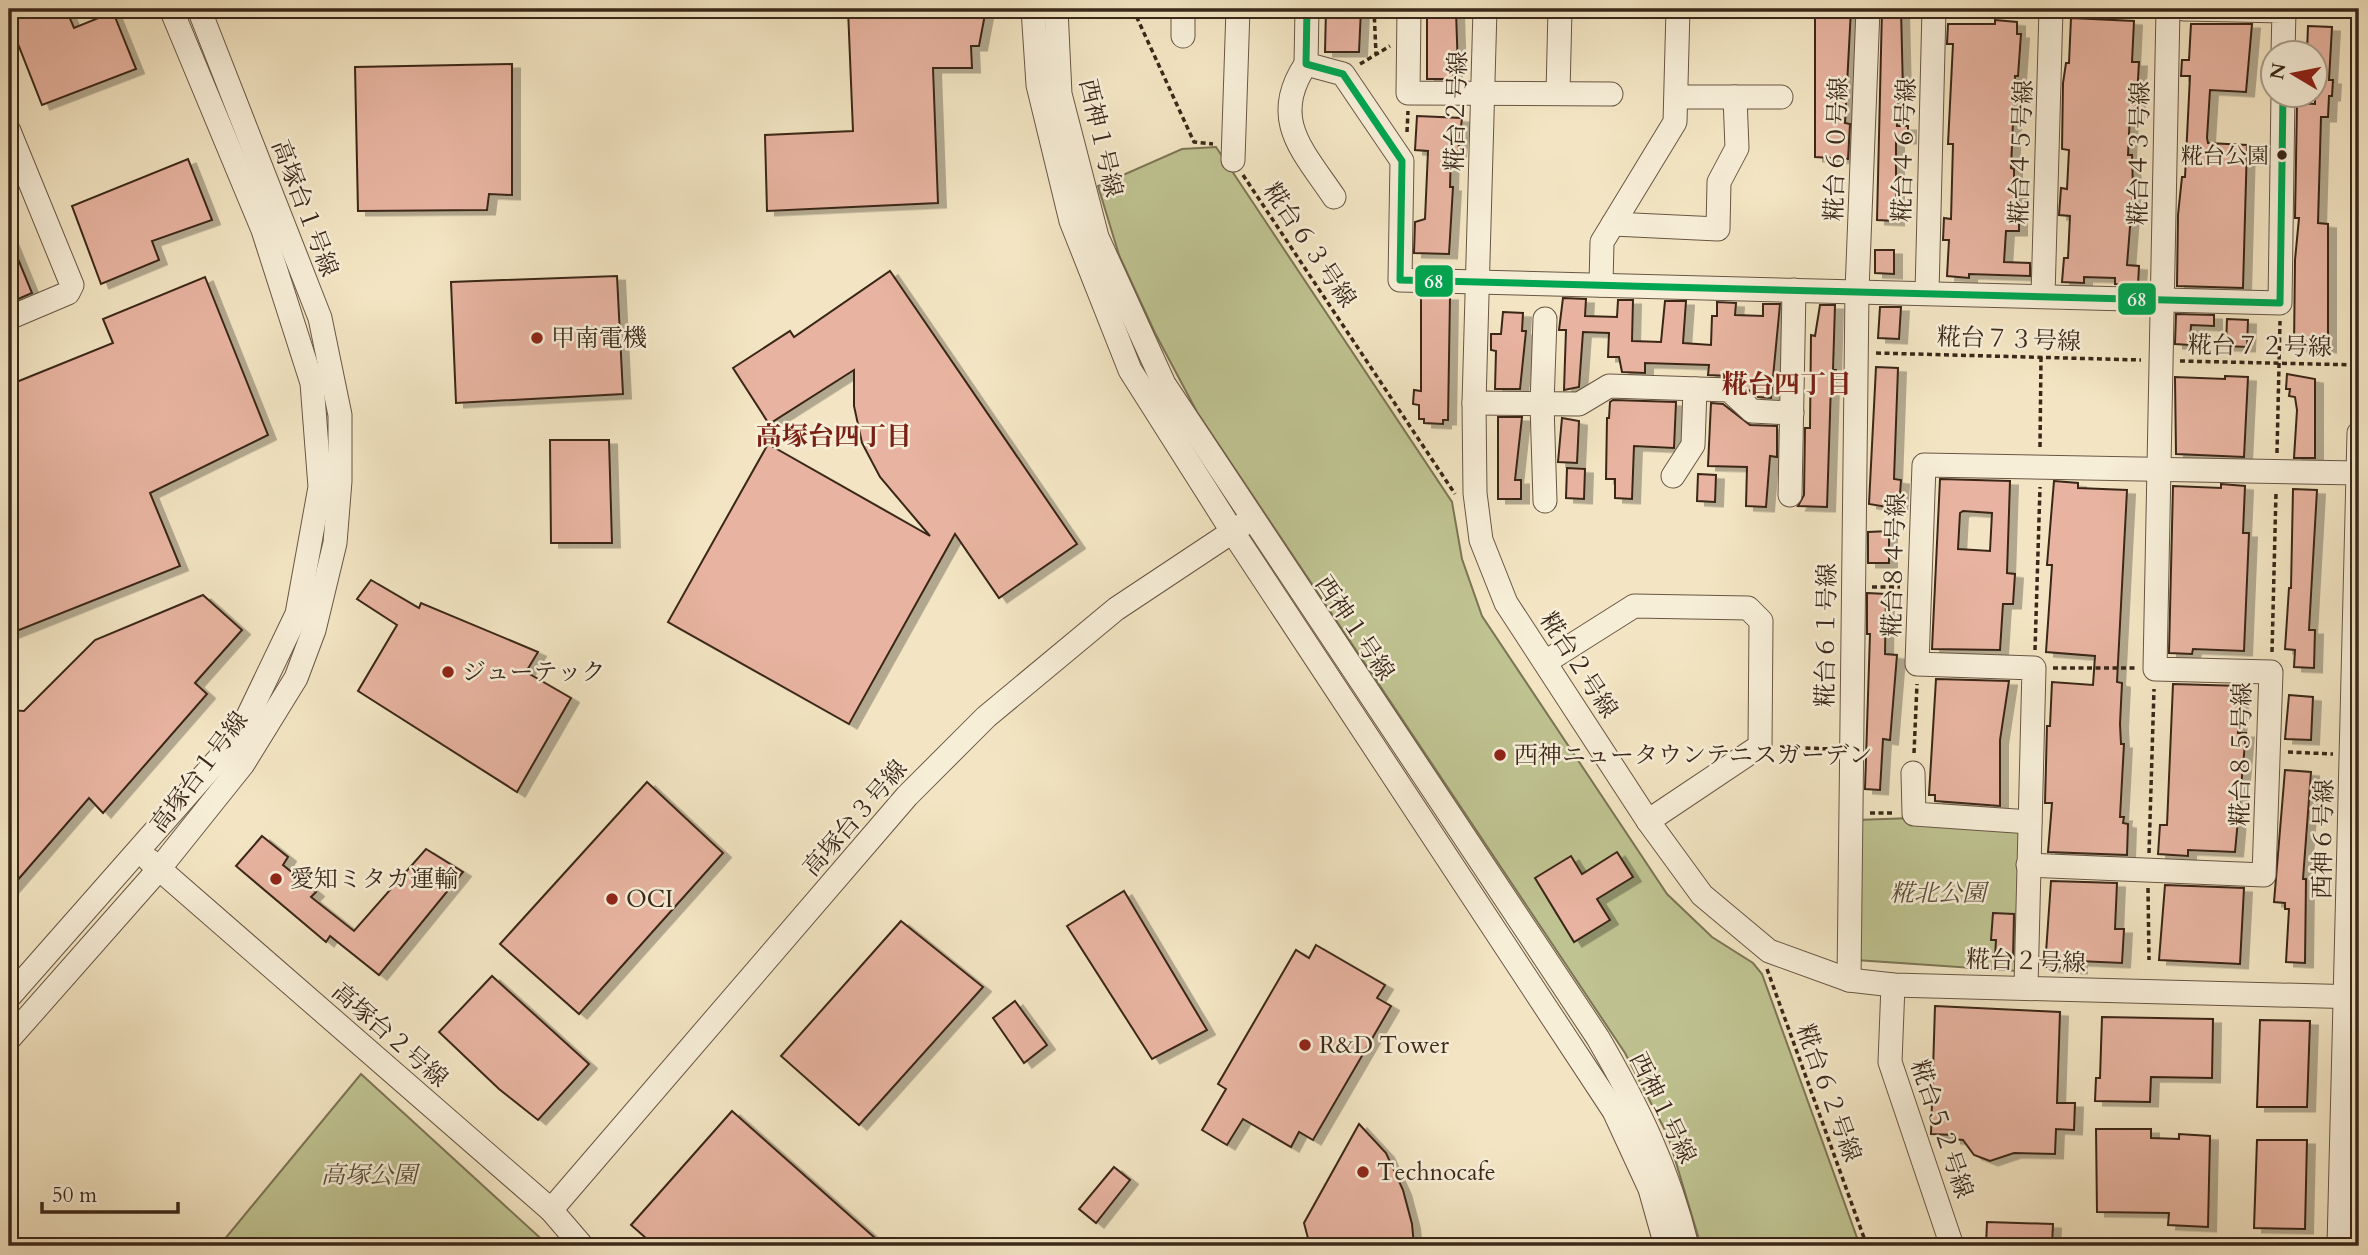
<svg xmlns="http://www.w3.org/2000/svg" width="2368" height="1255" font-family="Cardo,'Noto Serif JP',serif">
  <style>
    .green { fill: #bfc391; stroke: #7c7555; stroke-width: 2 }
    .building { fill: #e8b4a1; stroke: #3a2719; stroke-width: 2; fill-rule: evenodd; filter: url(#shadow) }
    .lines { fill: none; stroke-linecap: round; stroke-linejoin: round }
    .minor-casing { stroke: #685644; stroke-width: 25 }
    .path { stroke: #3a2719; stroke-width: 3.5; stroke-dasharray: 5 3.5; stroke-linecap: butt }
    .minor { stroke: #f7eed8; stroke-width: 23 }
    .bus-1-casing { stroke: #f7eed8; stroke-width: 12 }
    .bus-1 { stroke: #00a651; stroke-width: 7 }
    .bus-dot { fill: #3a2719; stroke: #f7eed8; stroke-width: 2.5 }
    .poi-dot { fill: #8f2418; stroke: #f7eed8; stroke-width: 2.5 }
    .labels { text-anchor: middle; stroke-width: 5; stroke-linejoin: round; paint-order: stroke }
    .bus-label { font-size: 22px; fill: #3a2719; stroke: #f7eed8; text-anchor: end }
    .street-label { font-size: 24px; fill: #3a2719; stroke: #f7eed8 }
    .poi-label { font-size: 24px; fill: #3a2719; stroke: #f7eed8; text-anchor: start }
    .park-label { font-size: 24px; font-style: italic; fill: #5b4e37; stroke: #f7eed8 }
    .neighbourhood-label { font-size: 26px; font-weight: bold; fill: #7a1f14; stroke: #f7eed8 }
    .line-badge { stroke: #f7eed8; stroke-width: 2.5 }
    .badge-label { font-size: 19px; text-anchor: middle; font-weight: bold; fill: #fff }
  </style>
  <defs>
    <filter id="shadow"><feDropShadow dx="8" dy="4.5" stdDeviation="0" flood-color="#0004"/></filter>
  </defs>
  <rect width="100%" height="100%" fill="#f3e5c3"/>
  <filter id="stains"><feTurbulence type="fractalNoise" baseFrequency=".00286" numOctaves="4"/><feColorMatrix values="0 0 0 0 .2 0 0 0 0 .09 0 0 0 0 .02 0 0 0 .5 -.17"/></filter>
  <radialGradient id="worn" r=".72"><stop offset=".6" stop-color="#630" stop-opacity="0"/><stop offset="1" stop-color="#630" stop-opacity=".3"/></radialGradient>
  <g class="green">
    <path d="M1216,147L1452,502L1462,559L1482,616L1667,894L1712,937L1753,963L1762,974L1860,1246H1701L1668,1136L1625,1053L1197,412L1155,333L1119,255L1098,186L1182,149Z"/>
    <path d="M1913,818L2021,825L2017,971L1856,960V820Z"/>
    <path d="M361,1074L549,1246H219Z"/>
  </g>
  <g class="building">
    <path d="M9,9H66L74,28L113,12L136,69L42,105L9,21Z"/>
    <path d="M848,9H986L979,46H971L972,68H933L938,203L767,211L765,135L853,131Z"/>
    <path d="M1326,9H1361L1359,52H1325Z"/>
    <path d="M1431,9L1456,11L1458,70H1454L1453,79H1427V12L1431,13Z"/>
    <path d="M1851,9L1845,123L1850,124L1848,159L1815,157V10Z"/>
    <path d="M1882,9H1901L1903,91H1898L1897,126H1908V139H1896V221L1877,220Z"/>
    <path d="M2071,18L2134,21L2132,62H2139L2136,115L2130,114L2128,155H2132L2133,189L2127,265L2139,266L2138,285L2115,284V278L2084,277V283L2062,282L2064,258H2068L2070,216L2059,215L2061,188L2067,189L2069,150L2062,149L2063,83L2066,63H2069Z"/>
    <path d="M1995,20L2017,22V34H2021L2018,76H2015L2011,168L2014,169V186H2019V231H2006L2004,262L2030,263V276L1969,274V278L1947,276L1949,240H1943L1944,218L1951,219L1953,144H1948L1953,44H1947L1948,24H1995Z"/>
    <path d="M2191,24H2252L2246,92L2210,90L2207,138L2208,143L2247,145L2243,288L2177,286L2178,215L2182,177H2185L2190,76H2181L2182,60H2189Z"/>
    <path d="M2308,26L2332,27L2329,80H2333L2332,96H2329L2328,117H2321L2318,223L2328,224V348L2294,346L2295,260L2299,218H2295L2297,103L2315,104V52H2307Z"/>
    <path d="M512,64V195L489,194L487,210L358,211L355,67Z"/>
    <path d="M1417,116L1462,118L1458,152H1451L1450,187H1453L1449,254L1414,253L1415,222L1425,219L1428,151L1415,150Z"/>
    <path d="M188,159L212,220L152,241L159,260L101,284L72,206Z"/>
    <path d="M9,237L32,293L9,303Z"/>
    <path d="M1875,250H1894V274L1875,273Z"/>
    <path d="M890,271L1077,544L999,598L955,534L849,724L668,622L768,444L930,536L880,477L862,443L854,406V370L769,424L733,368L790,331L794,337Z"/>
    <path d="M617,276L623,394L456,403L451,282Z"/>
    <path d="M205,277L268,435L150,493L180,566L9,634V385L113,343L103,319Z"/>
    <path d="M1421,295L1450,296L1448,420H1443V424L1424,423V419H1419V405L1413,404L1414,390L1421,391Z"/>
    <path d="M1563,298L1586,299L1585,316L1617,317L1618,300H1633L1632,341L1661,342L1665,301H1686L1683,343L1711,345L1712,316H1717V302L1736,303L1735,315L1763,316V304H1780L1771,398L1758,397L1730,376L1708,375L1709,365L1645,363V373L1622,372L1619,357H1608L1609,333L1583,332L1579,387L1564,390L1566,330H1559Z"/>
    <path d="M1820,305H1835L1833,370H1836V384H1831L1827,507L1798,506L1804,495L1805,428H1810L1811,335L1815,336Z"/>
    <path d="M1880,307H1901L1899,339L1878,338Z"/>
    <path d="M1503,312L1523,313L1522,331H1526L1520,389H1495L1496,351L1491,350V334H1501Z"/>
    <path d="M2176,314L2214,315V326L2191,325L2190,345L2175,344Z"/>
    <path d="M2227,319L2248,320L2247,347L2226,346Z"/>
    <path d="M1876,367L1898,368L1894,479L1901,480L1899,509L1869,504Z"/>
    <path d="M2287,374L2315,379V458H2294L2297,410L2295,397L2289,396L2290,389H2286Z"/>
    <path d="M2225,376L2248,377L2244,457L2176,454L2175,377L2225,379Z"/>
    <path d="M1613,400L1676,402L1674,448L1634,446L1632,499L1615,498V479H1606L1607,418H1609L1610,402Z"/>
    <path d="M1711,403L1723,404L1750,425L1777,426V457L1770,456L1766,507L1746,506L1747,467L1708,466Z"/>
    <path d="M1498,417H1522L1515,480H1521V499H1498Z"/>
    <path d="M1562,418L1579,421L1577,463L1558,462Z"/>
    <path d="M550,440H609L612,543H551Z"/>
    <path d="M1567,468L1585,469L1584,499L1566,498Z"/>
    <path d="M1698,474L1716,475L1715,502L1697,501Z"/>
    <path d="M1940,479L2010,481L2007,573L2015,574L2013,604H2003L2000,650L1932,649ZM1963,511L1992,513L1990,551L1958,549L1960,513Z"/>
    <path d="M2054,481L2078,483V488L2127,490L2117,682L2122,683L2120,724L2121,744H2124L2120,817H2124L2123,823L2128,824L2127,855L2048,852L2052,803H2045L2047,726H2050L2052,682L2093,685L2095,656L2046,652L2052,565H2047Z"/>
    <path d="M2221,484L2245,486L2243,533H2249L2244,651L2193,649L2192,654L2169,653L2173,486L2221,488Z"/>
    <path d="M2293,489L2317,490L2309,630H2315L2314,668L2294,667L2295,650L2285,649L2289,588H2291Z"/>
    <path d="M1889,531V563H1868V532Z"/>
    <path d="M371,580L419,608L421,603L538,652L526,672L571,698L517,792L358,691L397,625L357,599Z"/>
    <path d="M1867,593L1886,594L1885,654L1897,655L1890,740L1883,739L1880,790L1865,789L1870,634H1867Z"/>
    <path d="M203,595L242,630L195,683L207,694L103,813L89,798L9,890V710L24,711L95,640Z"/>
    <path d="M1936,679L2009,681L2000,740V806L1935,801V795H1929Z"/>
    <path d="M2173,684L2241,686L2238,733H2246L2235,852L2188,850V856L2158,854L2160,825H2167Z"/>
    <path d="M2289,695L2313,697L2311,740L2285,739Z"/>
    <path d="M2285,770L2311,772L2303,879H2306L2305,963L2286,962L2289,909H2285V903L2274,902Z"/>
    <path d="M647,782L723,853L579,1014L500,944Z"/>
    <path d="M262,836L288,857L283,865L316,892L311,897L354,931L426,849L463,872L379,975L330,936L326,942L236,866Z"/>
    <path d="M1617,852L1633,877L1597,899L1610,920L1574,942L1535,878L1571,856L1582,874Z"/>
    <path d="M2051,881L2117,883L2115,929H2124L2122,963L2079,961V969L2045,967Z"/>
    <path d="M2165,885L2244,888L2240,964L2159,960Z"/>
    <path d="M1124,891L1207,1030L1152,1059L1067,926Z"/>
    <path d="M1993,913L2014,914L2013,957L1995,956L1996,940H1991Z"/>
    <path d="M901,921L983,987L859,1125L781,1056Z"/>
    <path d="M1316,945L1385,985L1377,998L1391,1006L1313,1140L1299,1132L1291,1147L1243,1119L1227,1145L1202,1130L1226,1089L1218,1084L1296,950L1309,958Z"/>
    <path d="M492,976L589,1064L538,1120L499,1089L439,1032Z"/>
    <path d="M1015,1001L1047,1045L1024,1063L993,1018Z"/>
    <path d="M1935,1006L2060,1012L2057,1103H2075L2074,1130L2056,1129L2055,1154L2014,1153L1990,1161L1974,1155L1963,1140L1953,1139V1135L1931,1134Z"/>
    <path d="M2102,1017L2213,1019L2212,1078L2151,1077L2150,1102L2095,1101L2096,1078H2100Z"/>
    <path d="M2260,1020L2310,1021L2307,1107H2257Z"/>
    <path d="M732,1111L884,1246H655L631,1225Z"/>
    <path d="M1359,1124L1386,1153L1403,1190L1412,1224L1414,1246H1310L1304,1223Z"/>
    <path d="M2096,1129H2151V1138L2179,1139V1134L2210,1136L2208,1227L2168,1225L2169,1213L2097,1212Z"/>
    <path d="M2257,1140H2307L2305,1229L2254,1228Z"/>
    <path d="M1114,1167L1130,1180L1096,1223L1079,1209Z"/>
    <path d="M1987,1222L2053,1224L2052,1246H1986Z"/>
  </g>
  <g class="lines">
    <defs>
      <g id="minor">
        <path d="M1033,9L1038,85L1071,221L1130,370L1232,531L1614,1111L1650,1189L1666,1246"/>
        <path d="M1056,9L1060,94L1097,237L1164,384L1598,1038C1638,1107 1668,1168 1687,1246"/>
        <path d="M1183,9V36"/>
        <path d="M1307,9L1306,64L1343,74L1402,161L1400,280L2280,303L2283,94"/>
        <path d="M1409,9L1408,93L1611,94"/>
        <path d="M1485,9L1474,403L1475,493L1481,540L1506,603L1648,821L1702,895L1769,951L1849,980L1893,985L2359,997"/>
        <path d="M2184,9L2284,11L2283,52"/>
        <path d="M1306,64C1269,119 1303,151 1334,197"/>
        <path d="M1558,93L1560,9"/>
        <path d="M1677,97H1781"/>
        <path d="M9,131L72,285L68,293L9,318"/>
        <path d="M1233,160L1238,9"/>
        <path d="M1613,224L1718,229L1719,182L1737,148L1735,97"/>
        <path d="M1601,285L1602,242L1675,122L1678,9"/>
        <path d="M1927,293L1934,9"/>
        <path d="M2043,296L2051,9"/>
        <path d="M1474,403L1579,404L1609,386L1729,390L1752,411L1792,413"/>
        <path d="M1673,476L1693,445L1695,389"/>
        <path d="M1790,495L1794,290"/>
        <path d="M1545,501L1542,404L1545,319"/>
        <path d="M1547,661L1634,606L1748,608L1761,621L1760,746L1648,821"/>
        <path d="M1913,773L1914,814L2030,822"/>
        <path d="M149,860L551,1210L582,1246"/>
        <path d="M2028,865L2264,875L2271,672L2155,669L2168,9"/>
        <path d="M1849,980L1857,291L1868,9"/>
        <path d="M1893,985L1890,1062L1952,1246"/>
        <path d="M2026,987L2034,668L1917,664L1924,465L2358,473"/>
        <path d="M9,997L238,737L297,614L320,487L312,383L263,230L171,9"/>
        <path d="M9,1039L159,869L243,764L296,678L314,630L335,543L340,481V415L320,318L199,9"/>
        <path d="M551,1210L907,796L986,717L1116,609L1244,524"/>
        <path d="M2339,1246L2359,433"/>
      </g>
    </defs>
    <use href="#minor" class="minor-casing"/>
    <g class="path">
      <path d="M1133,9L1194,142L1213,144"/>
      <path d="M1374,9L1376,54"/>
      <path d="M2303,10L2349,9"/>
      <path d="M1360,64L1390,46"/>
      <path d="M1407,132L1408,111"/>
      <path d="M1243,175L1455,494"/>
      <path d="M1876,353L2141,360"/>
      <path d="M2180,361L2359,365"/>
      <path d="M2040,447L2041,357"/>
      <path d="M2277,453L2280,321"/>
      <path d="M1872,587H1900"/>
      <path d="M2035,650L2040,487"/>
      <path d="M2272,652L2276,492"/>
      <path d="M2053,668H2136"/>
      <path d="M1780,747L1832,749"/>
      <path d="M2288,752L2333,754"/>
      <path d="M1914,753L1917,684"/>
      <path d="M1870,813H1894"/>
      <path d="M2149,853L2154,689"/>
      <path d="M2148,888L2149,960"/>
      <path d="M1767,969L1867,1246"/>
    </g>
    <use href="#minor" class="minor"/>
    <defs>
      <path id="bus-1" d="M1307,9L1306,64L1343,74L1402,161L1400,280L2280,303L2283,94"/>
    </defs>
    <use href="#bus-1" class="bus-1-casing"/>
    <use href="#bus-1" class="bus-1"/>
  </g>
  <circle class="bus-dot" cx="2282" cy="155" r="6"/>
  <g class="poi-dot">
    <circle cx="537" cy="338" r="7"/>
    <circle cx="448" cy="672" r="7"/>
    <circle cx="1500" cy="755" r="7"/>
    <circle cx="276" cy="879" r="7"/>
    <circle cx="612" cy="899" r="7"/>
    <circle cx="1305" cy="1045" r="7"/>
    <circle cx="1363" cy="1172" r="7"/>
  </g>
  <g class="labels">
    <g class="bus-label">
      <text x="2269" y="163">糀台公園</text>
    </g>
    <g class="street-label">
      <text transform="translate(1456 111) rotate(-88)" y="8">糀台２号線</text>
      <text transform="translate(1101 138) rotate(77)" y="8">西神１号線</text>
      <text transform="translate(1836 149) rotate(-88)" y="8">糀台６０号線</text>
      <text transform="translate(1904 150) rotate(-88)" y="8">糀台４６号線</text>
      <text transform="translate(2021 152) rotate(-88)" y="8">糀台４５号線</text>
      <text transform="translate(2139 153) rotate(-89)" y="8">糀台４３号線</text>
      <text transform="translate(305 208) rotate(69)" y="8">高塚台１号線</text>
      <text transform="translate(1310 245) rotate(56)" y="8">糀台６３号線</text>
      <text transform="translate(2009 339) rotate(2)" y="8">糀台７３号線</text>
      <text transform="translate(2260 346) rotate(1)" y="8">糀台７２号線</text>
      <text transform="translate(1894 565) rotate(-88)" y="8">糀台８４号線</text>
      <text transform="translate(1355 628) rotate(56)" y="8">西神１号線</text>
      <text transform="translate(1826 635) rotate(-89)" y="8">糀台６１号線</text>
      <text transform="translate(1579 665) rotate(57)" y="8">糀台２号線</text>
      <text transform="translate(2241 754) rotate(-89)" y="8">糀台８５号線</text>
      <text transform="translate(199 772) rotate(-53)" y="8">高塚台１号線</text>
      <text transform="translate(855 818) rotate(-49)" y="8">高塚台３号線</text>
      <text transform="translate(2323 839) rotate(-89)" y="8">西神６号線</text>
      <text transform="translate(2026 961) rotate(2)" y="8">糀台２号線</text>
      <text transform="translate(390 1035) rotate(41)" y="8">高塚台２号線</text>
      <text transform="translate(1829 1093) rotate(70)" y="8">糀台６２号線</text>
      <text transform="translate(1663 1108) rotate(64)" y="8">西神１号線</text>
      <text transform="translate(1942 1129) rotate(71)" y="8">糀台５２号線</text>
    </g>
    <g class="poi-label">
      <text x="551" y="346">甲南電機</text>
      <text x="462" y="680">ジューテック</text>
      <text x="1514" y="763">西神ニュータウンテニスガーデン</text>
      <text x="290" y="887">愛知ミタカ運輸</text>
      <text x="626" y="907">OCI</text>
      <text x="1319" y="1053">R&amp;D Tower</text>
      <text x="1377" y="1180">Technocafe</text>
    </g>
    <g class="park-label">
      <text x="1938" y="901">糀北公園</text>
      <text x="369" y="1183">高塚公園</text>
    </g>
    <g class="neighbourhood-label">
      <text x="1787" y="393">糀台四丁目</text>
      <text x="834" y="445">高塚台四丁目</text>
    </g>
  </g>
  <g class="line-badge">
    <rect x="1414" y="264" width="40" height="34" rx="7" fill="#00a651"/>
    <rect x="2117" y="282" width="40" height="34" rx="7" fill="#00a651"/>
  </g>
  <g class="badge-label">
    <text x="1434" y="288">68</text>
    <text x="2137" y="306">68</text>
  </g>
  <rect width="2368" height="1255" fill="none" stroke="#f3e5c3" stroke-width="35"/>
  <rect x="10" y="10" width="2347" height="1234" fill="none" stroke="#3a2719" stroke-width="3.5"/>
  <rect x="18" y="18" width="2333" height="1220" fill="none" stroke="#3a2719" stroke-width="2"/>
  <g transform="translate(2294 74) rotate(280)"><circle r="33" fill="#f7eed8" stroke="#ab9e8c" stroke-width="2"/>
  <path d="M0-5L12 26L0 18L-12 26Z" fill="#8f2418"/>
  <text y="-10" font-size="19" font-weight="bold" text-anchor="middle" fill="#3a2719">N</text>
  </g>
  <path d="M42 1202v10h136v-10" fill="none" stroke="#3a2719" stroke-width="3.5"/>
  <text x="52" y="1202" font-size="21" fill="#3a2719" stroke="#f7eed8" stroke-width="5" paint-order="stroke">50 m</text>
  <rect width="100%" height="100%" filter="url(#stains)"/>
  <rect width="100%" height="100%" fill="url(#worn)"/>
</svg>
